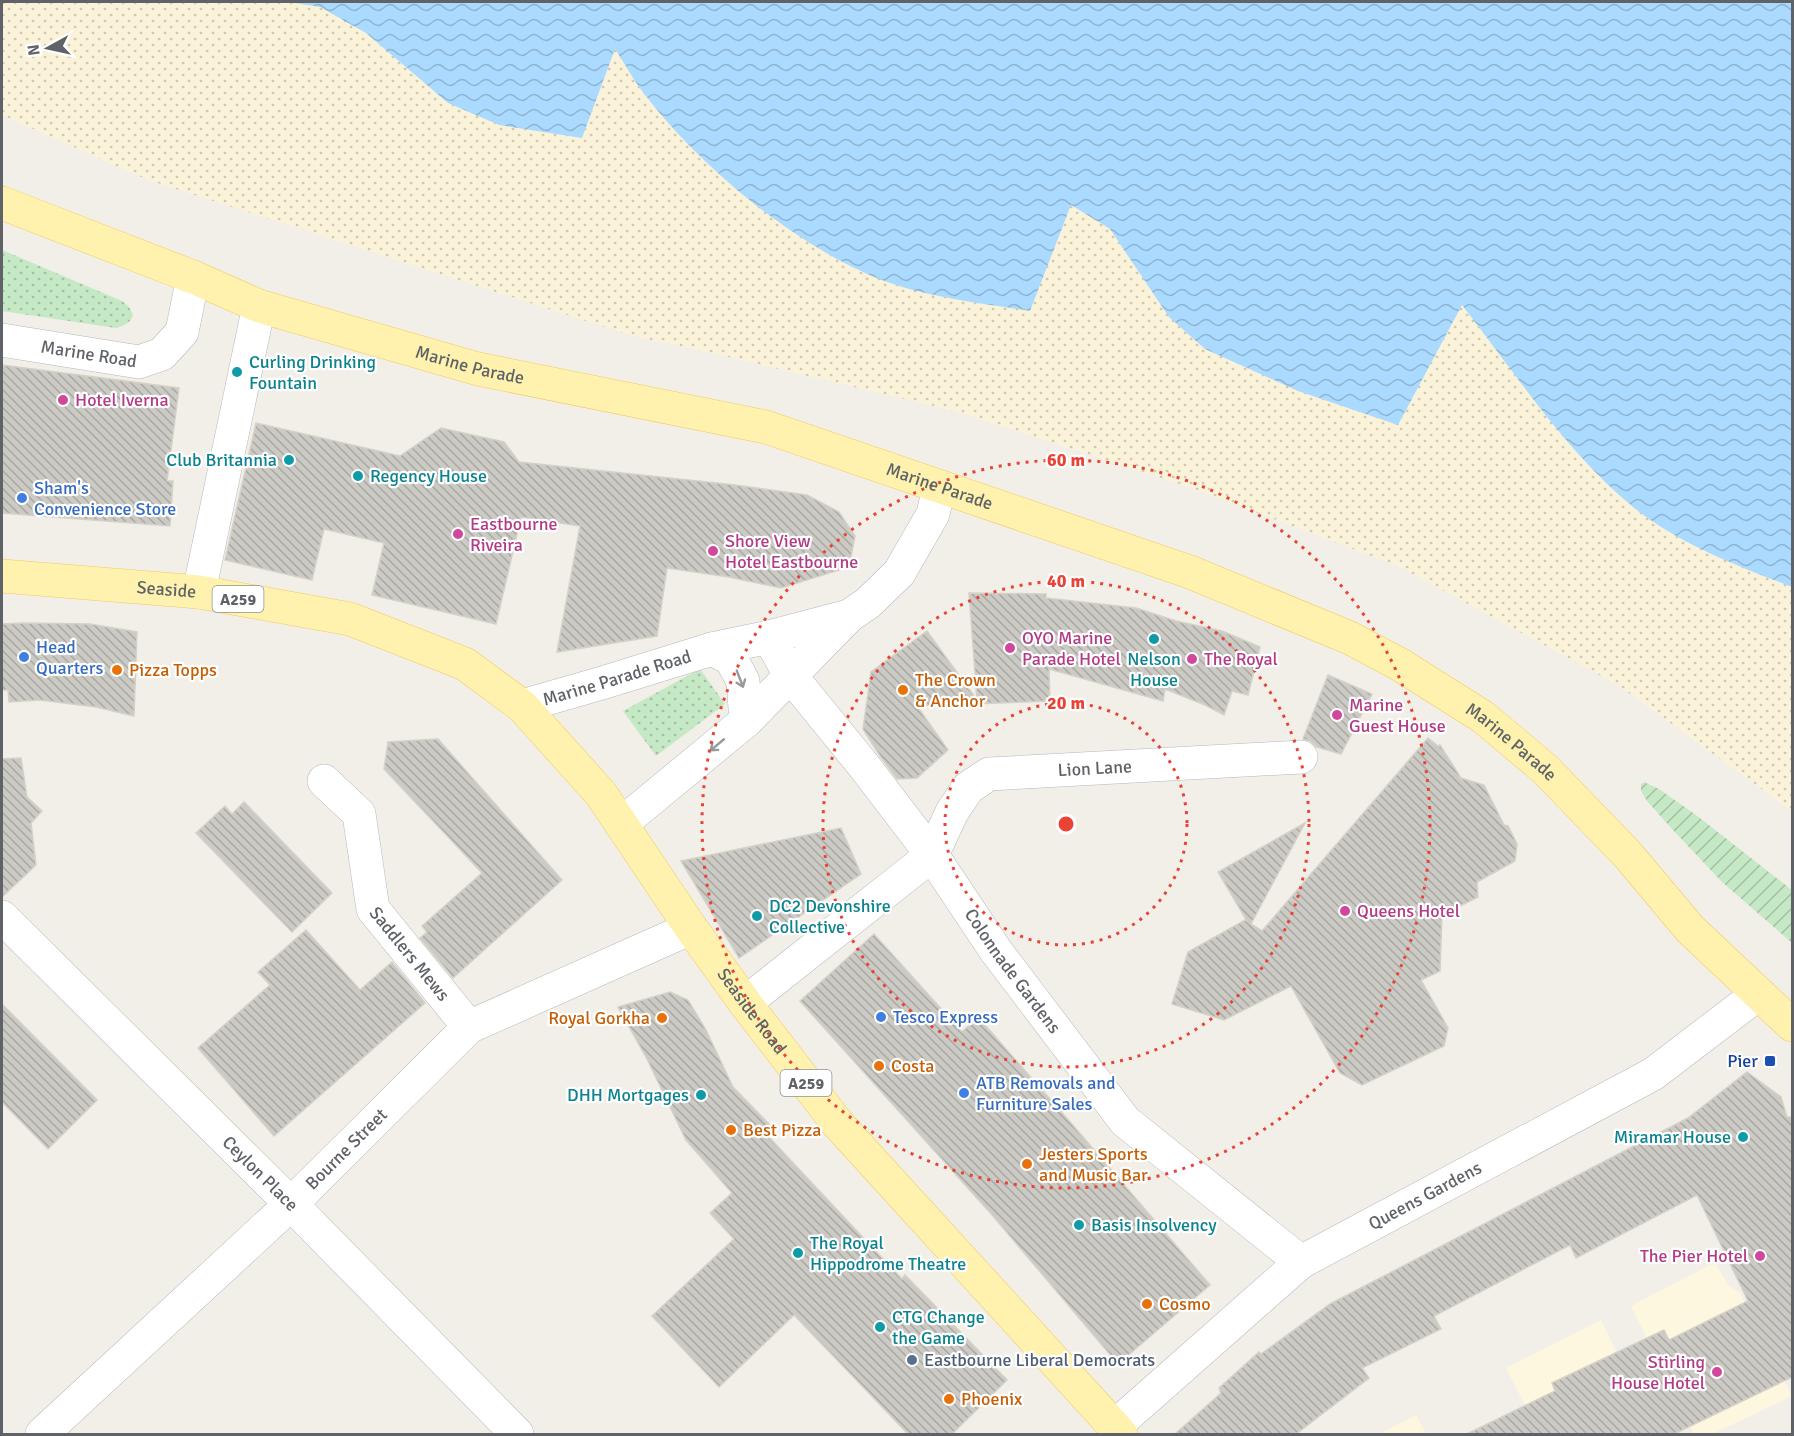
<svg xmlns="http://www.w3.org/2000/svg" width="1794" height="1436" font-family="Signika,sans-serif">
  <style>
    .commercial { fill: #fef7e0 }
    .grass { fill: url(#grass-dots) }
    .sand { fill: url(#sand-dots) }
    .garden { fill: url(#garden-furrows) }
    .water { fill: url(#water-waves) }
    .building { fill: url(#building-back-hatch); stroke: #d6d1c6; stroke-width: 1.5 }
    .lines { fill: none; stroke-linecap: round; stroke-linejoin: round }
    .minor-casing { stroke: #b5b8bc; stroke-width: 34 }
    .major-casing { stroke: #f2c960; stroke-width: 34 }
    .minor { stroke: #fff; stroke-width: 33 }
    .major { stroke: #fff2af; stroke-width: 33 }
    .oneway { stroke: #979a9d }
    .ring { fill: none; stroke: #ea4335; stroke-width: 3; stroke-dasharray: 3 6 }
    .culture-dot { fill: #0f9aa8; stroke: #fff; stroke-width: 2 }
    .hotel-dot { fill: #d1479c; stroke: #fff; stroke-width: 2 }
    .shop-dot { fill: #3f7fe0; stroke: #fff; stroke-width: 2 }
    .food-dot { fill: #e8710a; stroke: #fff; stroke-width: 2 }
    .transit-dot { fill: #1a4fb4; stroke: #fff; stroke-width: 2 }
    .service-dot { fill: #5c6f8a; stroke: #fff; stroke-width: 2 }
    .labels { text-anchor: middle; stroke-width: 4.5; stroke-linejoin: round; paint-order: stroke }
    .shield { fill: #fff; stroke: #8f9295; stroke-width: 1.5 }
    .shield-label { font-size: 16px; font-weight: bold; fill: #5f6368 }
    .street-label { font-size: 18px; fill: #5f6368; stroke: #fff }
    .culture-label { font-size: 18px; fill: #0d838f; stroke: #fff; text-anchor: start }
    .hotel-label { font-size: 18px; fill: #b23c85; stroke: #fff; text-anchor: start }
    .shop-label { font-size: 18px; fill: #366cbe; stroke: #fff; text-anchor: start }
    .food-label { font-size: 18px; fill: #c56008; stroke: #fff; text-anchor: start }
    .transit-label { font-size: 18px; fill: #164399; stroke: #fff; text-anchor: end }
    .service-label { font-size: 18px; fill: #4e5e75; stroke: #fff; text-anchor: start }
    .centre { fill: #ea4335; stroke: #fff; stroke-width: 3 }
    .ring-label { font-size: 18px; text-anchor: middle; font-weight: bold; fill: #ea4335; stroke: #fff; stroke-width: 4.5; stroke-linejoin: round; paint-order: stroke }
  </style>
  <defs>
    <pattern id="grass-dots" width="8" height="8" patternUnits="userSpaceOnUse" patternTransform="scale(1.5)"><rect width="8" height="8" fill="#c5e8c5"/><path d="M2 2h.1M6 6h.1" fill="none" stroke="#a3c0a4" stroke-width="1.8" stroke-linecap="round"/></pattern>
    <pattern id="sand-dots" width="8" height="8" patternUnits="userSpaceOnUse" patternTransform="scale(1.5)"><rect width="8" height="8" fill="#fbf3d9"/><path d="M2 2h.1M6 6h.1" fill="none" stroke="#cec8b4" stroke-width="1.8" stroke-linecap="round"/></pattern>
    <pattern id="garden-furrows" width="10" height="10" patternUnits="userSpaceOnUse" patternTransform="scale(1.5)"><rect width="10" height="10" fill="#c5e8c5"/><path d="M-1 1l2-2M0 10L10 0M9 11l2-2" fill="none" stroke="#a3c0a4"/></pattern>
    <pattern id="water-waves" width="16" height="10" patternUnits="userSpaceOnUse" patternTransform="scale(1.5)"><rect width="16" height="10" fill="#aadaff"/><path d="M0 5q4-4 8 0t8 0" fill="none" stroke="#8eb4d2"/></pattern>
    <pattern id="building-back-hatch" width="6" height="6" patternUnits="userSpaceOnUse" patternTransform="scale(1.5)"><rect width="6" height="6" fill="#cccac5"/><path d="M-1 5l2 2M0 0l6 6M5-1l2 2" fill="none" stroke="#a9a8a4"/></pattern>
  </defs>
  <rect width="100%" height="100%" fill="#f1efe8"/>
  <g class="commercial">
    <path d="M1710,1265H1716L1729,1286L1740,1293L1792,1396L1712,1434H1694L1631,1306Z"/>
    <path d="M1601,1320L1656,1434H1540L1506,1368Z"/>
    <path d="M1416,1415L1426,1434H1384L1383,1432Z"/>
  </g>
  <g class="grass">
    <path d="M2,250L122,301L129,307L133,315C131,323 123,326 116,328L2,311Z"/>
    <path d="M700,669L725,704L656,756L623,711Z"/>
  </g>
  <path class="sand" d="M2,2H963L1792,376V811L1618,685L1398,566L1192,488L955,411L699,350L636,337L148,180L2,115Z"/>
  <path class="garden" d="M1644,782L1659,789L1696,815L1792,890V943L1722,882L1672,829L1647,801L1641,791V784Z"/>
  <path class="water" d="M289,2H1792V587C1738,566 1679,544 1633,507C1565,451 1516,374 1462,305L1398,425L1298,391L1205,349L1169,317L1110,229L1071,205L1030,311C986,304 940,299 896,285C805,255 703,170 645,95C634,81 625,64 615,49L582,138L499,125L448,103L366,33L320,7Z"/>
  <g class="building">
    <path d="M2,365L179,388L167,481H173L170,526L2,513Z"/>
    <path d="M256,423L400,456L441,428L504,442L519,462L735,485L807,495L839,512L855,536L849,567L781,588L729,577L667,568L657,636L557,652L580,526L521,517L496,624L372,595L384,543L324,529L312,580L225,560Z"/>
    <path d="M969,593L1046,594V598L1136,608L1176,621L1222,631L1260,647L1248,695L1232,691L1224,715L1205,705L1165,689L1163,701L1049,669L1050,701L917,706L948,750L917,778L897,779L880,756L863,729L871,672L927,631L977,700Z"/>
    <path d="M23,623L90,624L137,632L134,716L96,707L40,700L9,702L8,690H2V624Z"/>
    <path d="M1328,675L1372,694L1341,754L1317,747L1310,741L1303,739Z"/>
    <path d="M1428,738L1438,746L1440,745L1461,778L1484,785L1504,825L1508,826L1517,844L1515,861L1477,882L1478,897L1442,915L1440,971L1421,980L1448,1028L1444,1046L1362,1085L1340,1073L1291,986L1224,1020L1172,1004L1188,952L1245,920L1247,921L1218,872L1305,823L1251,924L1262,931Z"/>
    <path d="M438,739L562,880L453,978L420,938L427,932L422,926L482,873L384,769L388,742Z"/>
    <path d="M21,758L27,797L42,811L31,823L36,865L2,897V759Z"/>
    <path d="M244,802L332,893L292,932L196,833L225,806L232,814Z"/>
    <path d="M841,828L861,874L739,958L681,861Z"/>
    <path d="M306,930L360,990L392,962L425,1003L274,1136L198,1048L270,985L258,972Z"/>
    <path d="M874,934L962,1032L978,1017L1071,1123L1210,1285L1118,1364L993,1216L800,1001Z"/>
    <path d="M670,992L688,1000L706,1030L733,1087L773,1128L766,1134L902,1279L905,1275L1007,1380L952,1434H908L794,1315L719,1387L652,1316L734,1239L710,1213L732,1193L686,1140L647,1059L618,1007Z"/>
    <path d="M2,1004L97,1100L48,1149L2,1102Z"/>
    <path d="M1747,1072L1781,1097L1787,1117H1792V1377L1674,1434H1467L1555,1391L1552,1383L1664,1330L1669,1340L1748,1301L1697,1195L1576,1258L1570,1245L1434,1316L1441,1329L1362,1368L1369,1378L1296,1434H1175L1221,1393L1219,1388L1259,1352L1261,1354L1330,1304L1688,1118Z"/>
  </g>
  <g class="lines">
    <defs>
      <g id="minor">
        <path id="s1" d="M2,340L139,362L162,354L182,332L193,277"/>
        <path d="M199,592L259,306"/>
        <path id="s2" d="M769,637L790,675L864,766L932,855L996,951L1125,1121L1301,1262"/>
        <path d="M712,649L731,659L743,681L746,721"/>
        <path id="s3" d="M522,706L602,683L712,649L769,637L849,616"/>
        <path id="s4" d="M324,781L359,814L373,909L469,1027"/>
        <path d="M621,824L746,721L849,616L868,603L899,573L933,514L939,487"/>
        <path id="s5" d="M2,917L291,1204L517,1434"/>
        <path id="s6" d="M745,1003L932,855L952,812L968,788L989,774L1301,757"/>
        <path id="s7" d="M1114,1427L1301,1262L1653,1074L1758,994"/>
        <path id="s8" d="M42,1434L291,1204L469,1027L691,928"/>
      </g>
      <g id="major">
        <path id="s9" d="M2,203L193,277L259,306L478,369L766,427L1190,572L1350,638L1399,664L1483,717L1545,769L1628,855L1690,929L1792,1025"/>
        <path id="s10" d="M2,576L199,592L350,619L465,664L522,706L601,794L691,928L745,1003L838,1124L1121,1434"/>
      </g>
    </defs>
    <use href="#minor" class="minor-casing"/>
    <use href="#major" class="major-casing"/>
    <use href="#minor" class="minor"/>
    <use href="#major" class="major"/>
  </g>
  <defs><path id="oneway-shaft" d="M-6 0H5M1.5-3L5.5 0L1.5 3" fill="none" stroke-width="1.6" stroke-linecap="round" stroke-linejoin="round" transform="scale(1.5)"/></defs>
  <g class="oneway">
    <use href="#oneway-shaft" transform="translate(740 679) rotate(69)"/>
    <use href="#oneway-shaft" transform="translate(717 745) rotate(140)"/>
  </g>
  <g class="ring">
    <circle cx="1066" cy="824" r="121"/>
    <circle cx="1066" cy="824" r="243"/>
    <circle cx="1066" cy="824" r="364"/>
  </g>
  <g class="culture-dot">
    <circle cx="237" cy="372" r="6"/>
    <circle cx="289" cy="460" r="6"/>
    <circle cx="358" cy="476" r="6"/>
    <circle cx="1154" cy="639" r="6"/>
    <circle cx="757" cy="916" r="6"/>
    <circle cx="701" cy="1095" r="6"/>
    <circle cx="1743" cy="1137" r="6"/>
    <circle cx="1079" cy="1225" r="6"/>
    <circle cx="798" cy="1253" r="6"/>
    <circle cx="880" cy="1327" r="6"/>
  </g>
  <g class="hotel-dot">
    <circle cx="63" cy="400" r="6"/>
    <circle cx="458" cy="534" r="6"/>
    <circle cx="713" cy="551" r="6"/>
    <circle cx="1010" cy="648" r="6"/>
    <circle cx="1192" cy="659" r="6"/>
    <circle cx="1337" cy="715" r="6"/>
    <circle cx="1345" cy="911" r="6"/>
    <circle cx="1760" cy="1256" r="6"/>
    <circle cx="1717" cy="1372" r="6"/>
  </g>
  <g class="shop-dot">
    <circle cx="22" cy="498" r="6"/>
    <circle cx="24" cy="657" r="6"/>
    <circle cx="881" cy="1017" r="6"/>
    <circle cx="964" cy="1093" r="6"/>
  </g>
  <g class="food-dot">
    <circle cx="117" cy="670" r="6"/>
    <circle cx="903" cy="690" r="6"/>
    <circle cx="662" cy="1018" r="6"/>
    <circle cx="879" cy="1066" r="6"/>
    <circle cx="731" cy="1130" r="6"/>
    <circle cx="1027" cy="1164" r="6"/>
    <circle cx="1147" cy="1304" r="6"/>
    <circle cx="949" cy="1399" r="6"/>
  </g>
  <rect class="transit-dot" x="1764" y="1055" width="12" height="12" rx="3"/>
  <circle class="service-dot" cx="912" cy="1360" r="6"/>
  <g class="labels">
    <g class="shield">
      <rect x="212.5" y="586" width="51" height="26" rx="4.5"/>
      <rect x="780.5" y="1070" width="51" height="26" rx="4.5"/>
    </g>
    <g class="shield-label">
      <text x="238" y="605">A259</text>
      <text x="806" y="1089">A259</text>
    </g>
    <g class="street-label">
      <text dy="6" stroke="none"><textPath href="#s1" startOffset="88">Marine Road</textPath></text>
      <text dy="6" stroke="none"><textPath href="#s9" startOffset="496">Marine Parade</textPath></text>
      <text dy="6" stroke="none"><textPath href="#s9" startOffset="982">Marine Parade</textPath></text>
      <text dy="6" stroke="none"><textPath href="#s10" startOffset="165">Seaside</textPath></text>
      <text dy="6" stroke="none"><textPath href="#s3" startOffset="99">Marine Parade Road</textPath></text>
      <text dy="6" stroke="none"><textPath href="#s9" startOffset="1612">Marine Parade</textPath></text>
      <text dy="6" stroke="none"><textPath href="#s6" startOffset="446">Lion Lane</textPath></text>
      <text dy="6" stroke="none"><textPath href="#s4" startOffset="202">Saddlers Mews</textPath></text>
      <text dy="6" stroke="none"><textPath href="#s2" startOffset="414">Colonnade Gardens</textPath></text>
      <text dy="6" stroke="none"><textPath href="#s10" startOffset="928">Seaside Road</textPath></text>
      <text dy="6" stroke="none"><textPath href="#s8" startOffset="417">Bourne Street</textPath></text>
      <text dy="6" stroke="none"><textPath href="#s5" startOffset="364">Ceylon Place</textPath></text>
      <text dy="6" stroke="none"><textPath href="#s7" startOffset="390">Queens Gardens</textPath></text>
    </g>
    <g class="culture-label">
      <text x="249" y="368">Curling Drinking<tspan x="249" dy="21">Fountain</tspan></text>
      <text x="277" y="466" text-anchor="end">Club Britannia</text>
      <text x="370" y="482">Regency House</text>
      <text x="1154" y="665" text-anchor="middle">Nelson<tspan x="1154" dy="21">House</tspan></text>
      <text x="769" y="912">DC2 Devonshire<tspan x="769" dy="21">Collective</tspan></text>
      <text x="689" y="1101" text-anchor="end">DHH Mortgages</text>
      <text x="1731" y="1143" text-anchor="end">Miramar House</text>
      <text x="1091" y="1231">Basis Insolvency</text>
      <text x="810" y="1249">The Royal<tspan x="810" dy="21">Hippodrome Theatre</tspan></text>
      <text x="892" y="1323">CTG Change<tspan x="892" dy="21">the Game</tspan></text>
    </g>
    <g class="hotel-label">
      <text x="75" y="406">Hotel Iverna</text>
      <text x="470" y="530">Eastbourne<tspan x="470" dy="21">Riveira</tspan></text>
      <text x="725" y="547">Shore View<tspan x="725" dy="21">Hotel Eastbourne</tspan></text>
      <text x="1022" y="644">OYO Marine<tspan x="1022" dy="21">Parade Hotel</tspan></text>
      <text x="1204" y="665">The Royal</text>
      <text x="1349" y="711">Marine<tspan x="1349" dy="21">Guest House</tspan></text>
      <text x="1357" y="917">Queens Hotel</text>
      <text x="1748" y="1262" text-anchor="end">The Pier Hotel</text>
      <text x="1705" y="1368" text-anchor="end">Stirling<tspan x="1705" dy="21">House Hotel</tspan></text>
    </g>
    <g class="shop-label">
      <text x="34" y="494">Sham's<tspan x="34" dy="21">Convenience Store</tspan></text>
      <text x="36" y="653">Head<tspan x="36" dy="21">Quarters</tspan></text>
      <text x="893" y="1023">Tesco Express</text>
      <text x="976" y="1089">ATB Removals and<tspan x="976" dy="21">Furniture Sales</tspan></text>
    </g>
    <g class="food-label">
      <text x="129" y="676">Pizza Topps</text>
      <text x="915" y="686">The Crown<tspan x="915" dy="21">&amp; Anchor</tspan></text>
      <text x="650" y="1024" text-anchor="end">Royal Gorkha</text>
      <text x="891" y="1072">Costa</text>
      <text x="743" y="1136">Best Pizza</text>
      <text x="1039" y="1160">Jesters Sports<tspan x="1039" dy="21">and Music Bar</tspan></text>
      <text x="1159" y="1310">Cosmo</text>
      <text x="961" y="1405">Phoenix</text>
    </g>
    <g class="transit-label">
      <text x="1758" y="1067">Pier</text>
    </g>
    <g class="service-label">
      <text x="924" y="1366">Eastbourne Liberal Democrats</text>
    </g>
  </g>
  <circle cx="1066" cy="824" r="9" class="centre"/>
  <g class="ring-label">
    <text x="1066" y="466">60 m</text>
    <text x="1066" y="587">40 m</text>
    <text x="1066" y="709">20 m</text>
  </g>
  <rect width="1794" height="1436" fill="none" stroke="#5f6368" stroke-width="6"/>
  <g transform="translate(48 48) rotate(262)" stroke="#ffffff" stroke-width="4.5" paint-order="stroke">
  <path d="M0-4.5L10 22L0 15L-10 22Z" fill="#5f6368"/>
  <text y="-9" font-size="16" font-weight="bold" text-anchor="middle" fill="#5f6368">N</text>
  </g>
</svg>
